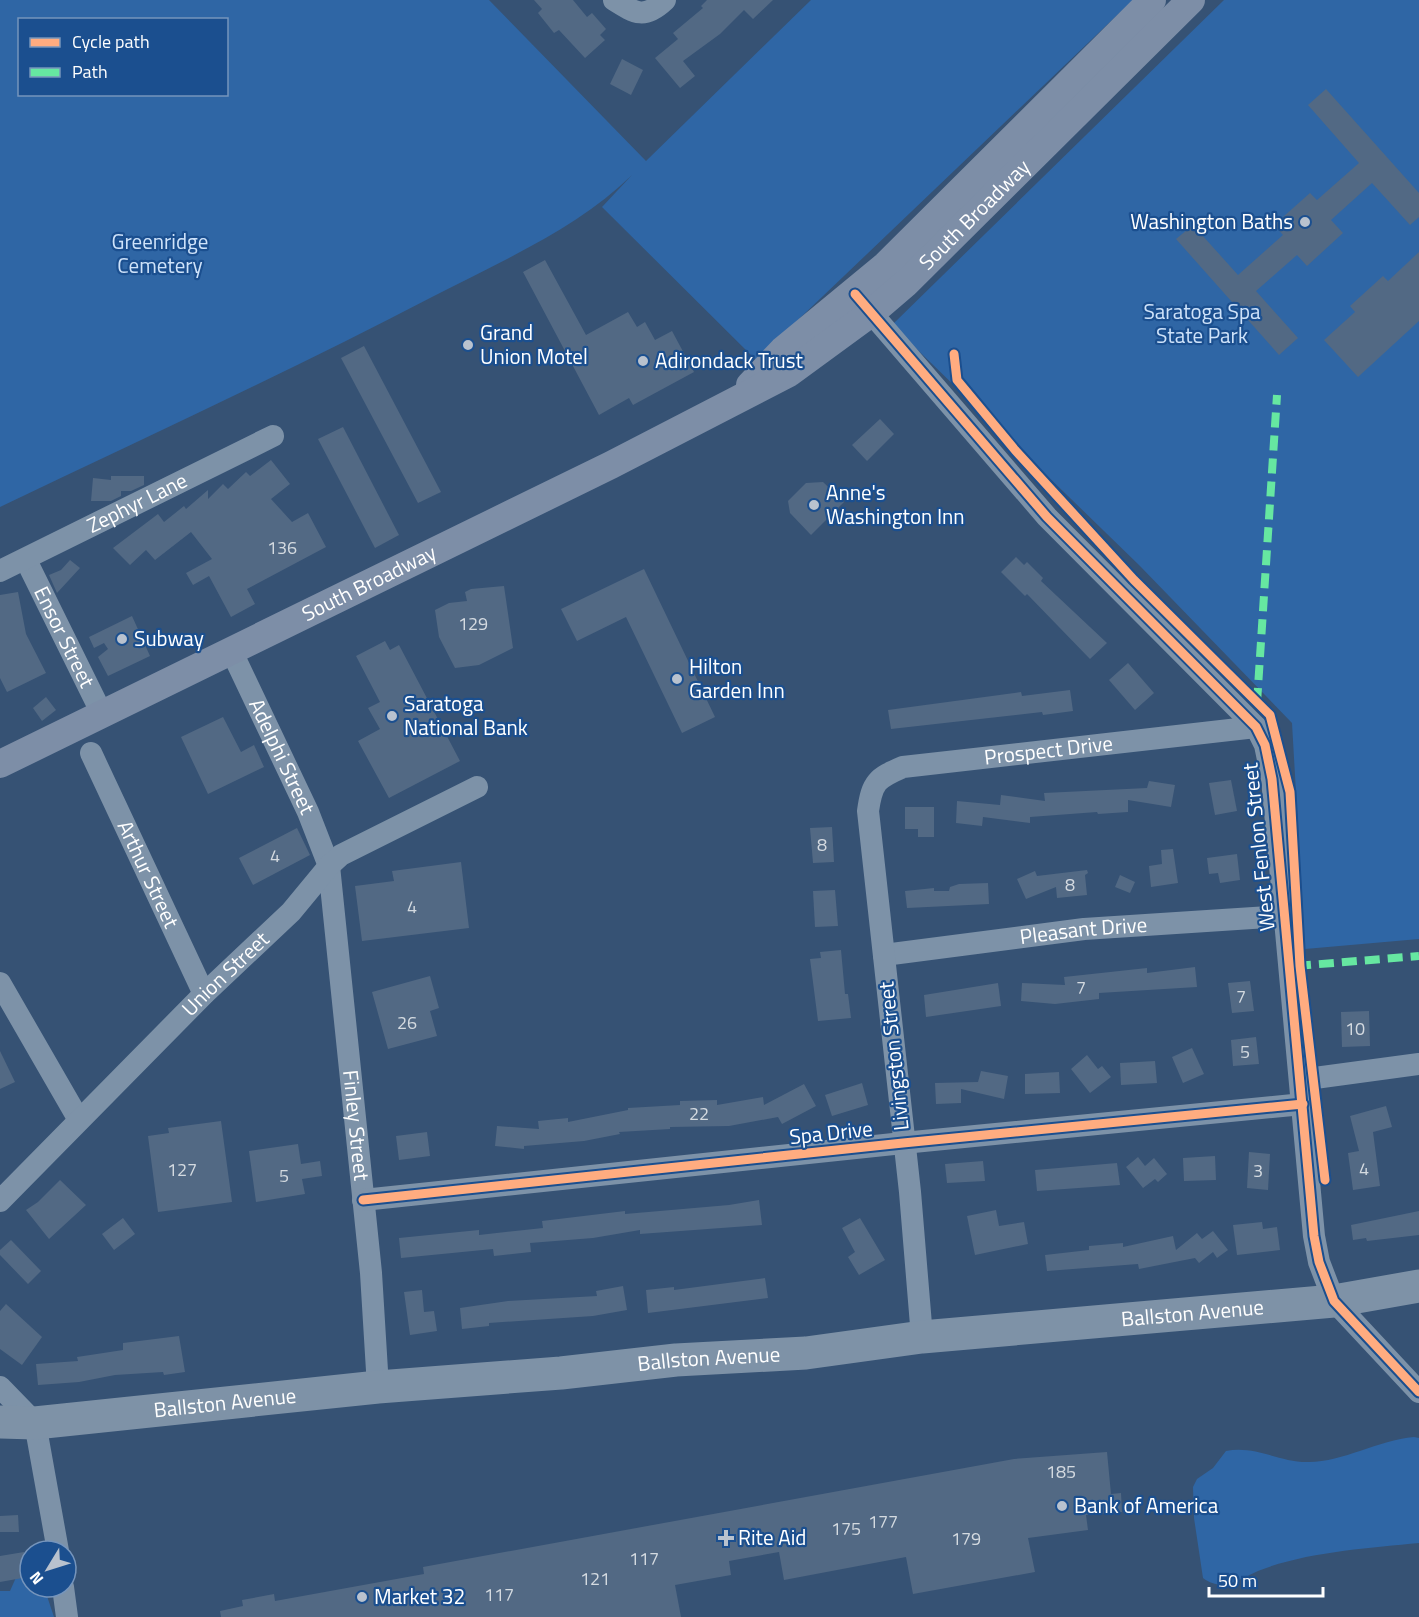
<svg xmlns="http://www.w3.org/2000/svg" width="1419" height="1617" font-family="'Titillium Web',sans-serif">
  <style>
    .green { fill: #2f66a5; fill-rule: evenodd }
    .building { fill: #526984 }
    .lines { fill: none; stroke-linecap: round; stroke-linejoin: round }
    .minor { stroke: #7d92a8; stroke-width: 22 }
    .major { stroke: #7d8ea7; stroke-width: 28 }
    .highway { stroke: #7e92a7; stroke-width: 33 }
    .quiet { stroke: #66e7a1; stroke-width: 8; stroke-dasharray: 15 8; stroke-linecap: butt }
    .cycleway-casing { stroke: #1b4f8f; stroke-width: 13 }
    .cycleway { stroke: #ffac80; stroke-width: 9 }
    .poi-dot { fill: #b9c2ce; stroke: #1b4f8f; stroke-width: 2 }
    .labels { text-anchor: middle; stroke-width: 4.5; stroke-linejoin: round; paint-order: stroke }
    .number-label { font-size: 18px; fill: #d4dae0 }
    .street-label { font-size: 21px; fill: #fff; stroke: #1b4f8f }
    .poi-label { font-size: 21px; fill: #fff; stroke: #1b4f8f; text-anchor: start }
    .park-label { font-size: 21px; fill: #cfe3fa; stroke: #1b4f8f }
  </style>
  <rect width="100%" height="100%" fill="#365274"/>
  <g class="green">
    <path d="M0,0H489L646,161L811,0H1133L756,360L602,207L632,175C577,229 501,261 432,297C290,371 144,438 0,507ZM20,20H226V94H20Z"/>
    <path d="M1224,0H1419V939L1305,949L1292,723L1139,565L892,325Z"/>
    <path d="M1414,1437L1419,1438V1543C1369,1548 1305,1552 1258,1571C1239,1579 1223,1593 1203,1578L1194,1518L1193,1487L1197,1479L1213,1468L1226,1451C1256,1445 1280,1463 1309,1462C1343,1462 1378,1440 1414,1437Z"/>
    <path d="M18,1573L30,1574V1587H44L54,1617H0V1591H10Z"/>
  </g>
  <g class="building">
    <path d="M534,0H573L587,17L592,13L606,29L600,35L605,40L585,58L559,30L554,33L538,13L542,9Z"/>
    <path d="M707,0H773L753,19L744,10L720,34L683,61L695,76L680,88L655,58L678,39L673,33L703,8L701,6Z"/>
    <path d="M622,59L643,70L631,95L610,84Z"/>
    <path d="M1326,89L1419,193V217L1410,225L1372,183L1331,220L1343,233L1307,266L1297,255L1256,291L1298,338L1279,355L1176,239L1193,225L1238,275L1283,235L1274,225L1310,193L1317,200L1359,163L1308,105Z"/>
    <path d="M1419,252V321L1358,377L1324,340L1355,312L1350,306L1383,276L1388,281Z"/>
    <path d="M545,260L586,335L628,312L637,327L645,322L655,340L672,331L694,372L633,405L629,398L599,415L523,272Z"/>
    <path d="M364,346L441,492L418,503L341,358Z"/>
    <path d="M880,419L894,434L867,461L852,445Z"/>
    <path d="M343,427L399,535L375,548L318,439Z"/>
    <path d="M271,460L290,484L271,499L292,522L308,513L326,547L247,589L255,604L231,617L209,576L193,585L186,573L212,559L191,532L155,560L146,550L130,565L113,548L158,514L164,522L184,506L186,509L208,490V499L223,484L228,489L246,472L250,476Z"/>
    <path d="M111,476H144V485L131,491H121V496L111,501H91L93,478L111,480Z"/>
    <path d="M823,482L844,502L811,535L790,513L788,501L806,483Z"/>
    <path d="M1016,557L1024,565L1027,562L1043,578L1041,581L1107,643L1090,659L1027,594L1025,596L1001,572Z"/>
    <path d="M70,560L80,568L57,593L49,575L61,570Z"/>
    <path d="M644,569L715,717L682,733L626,617L577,641L561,609Z"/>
    <path d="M504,586L513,648L479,665L455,668L439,637L435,610L449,603L467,601L465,592L471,589Z"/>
    <path d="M18,592L26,634L46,673L7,692L0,678V595Z"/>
    <path d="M132,616L150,656L108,676L98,657L108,649L104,643L94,648L89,637Z"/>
    <path d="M385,641L390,650L399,645L460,761L389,798L358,741L380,729L368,708L380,702L356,656Z"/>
    <path d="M1128,663L1154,693L1135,710L1109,680Z"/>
    <path d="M1070,690L1073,711L1043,715L1042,712L891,729L888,710L1021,692L1022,696Z"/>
    <path d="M46,697L56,710L42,721L33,708Z"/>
    <path d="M223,717L241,752L254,745L264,767L208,794L181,737Z"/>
    <path d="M1231,780L1237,811L1215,815L1209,783Z"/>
    <path d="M1149,781L1175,785L1171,807L1128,800V812L1098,814L1097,812L1030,817V823L983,817L982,826L956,823L957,801L1000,805L1001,795L1045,801L1044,793L1147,788Z"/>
    <path d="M905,807H934V837H918V829H905Z"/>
    <path d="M832,827L834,862L813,863L810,828Z"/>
    <path d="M297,828L310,855L253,885L239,858Z"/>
    <path d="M1173,849L1178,883L1151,887L1149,866L1162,864L1161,850Z"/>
    <path d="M1237,854L1240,880L1220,883L1218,873L1209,874L1207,858Z"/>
    <path d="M461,862L469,928L362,941L355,886L394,881L392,871Z"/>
    <path d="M1087,870L1088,873L1085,875L1087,895L1057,898L1056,887L1026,899L1017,879L1035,871L1037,876Z"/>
    <path d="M1120,875L1135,882L1130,893L1115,887Z"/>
    <path d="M988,883L989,904L907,908L905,891L934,888V891H949L950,887L959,884Z"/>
    <path d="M835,890L838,926L815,927L813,891Z"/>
    <path d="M841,950L845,994H848L851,1018L818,1021L810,959L821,958L820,952Z"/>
    <path d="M1195,967L1197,987L1099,993V999L1055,1004L1021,1001L1022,983L1065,985L1064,977L1147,968V973Z"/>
    <path d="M430,976L439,1008L430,1011L437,1036L388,1049L372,992Z"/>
    <path d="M1250,981L1254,1011L1232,1013L1228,983Z"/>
    <path d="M998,983L1001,1006L926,1017L924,995Z"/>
    <path d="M1369,1011L1370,1046L1342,1047L1341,1012Z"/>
    <path d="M1256,1037L1259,1064L1233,1066L1231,1040Z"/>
    <path d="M1192,1048L1204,1074L1183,1083L1172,1057Z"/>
    <path d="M0,1051L15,1082L0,1089Z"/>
    <path d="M1087,1055L1098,1069L1102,1066L1111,1077L1090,1093L1071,1069Z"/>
    <path d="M1155,1061L1157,1083L1121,1085L1120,1063Z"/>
    <path d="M981,1071L1008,1076L1004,1099L961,1089V1103L936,1104L935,1083L978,1082Z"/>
    <path d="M1059,1072L1060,1093L1025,1094V1074Z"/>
    <path d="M862,1083L868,1105L832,1116L825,1095Z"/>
    <path d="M804,1084L816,1106L782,1124L778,1117L729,1126L670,1127V1129L619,1132L620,1134L584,1141L524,1146V1149L495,1146L497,1126L539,1129L538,1121L568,1118V1122L628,1110V1108L680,1105V1101L717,1100V1105L763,1097L764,1105Z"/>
    <path d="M1386,1106L1392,1127L1373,1132L1380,1186L1353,1190L1348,1153L1359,1151L1350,1116Z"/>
    <path d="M221,1121L232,1202L158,1212L148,1136L169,1133L168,1128Z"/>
    <path d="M427,1132L430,1156L399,1160L396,1136Z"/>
    <path d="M298,1144L301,1164L320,1161L322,1176L302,1179L305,1194L256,1202L249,1151Z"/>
    <path d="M1249,1152L1270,1154L1268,1190L1247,1188Z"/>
    <path d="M1215,1156L1216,1180L1184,1181L1183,1158Z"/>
    <path d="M1138,1157L1145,1166L1154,1158L1167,1174L1158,1182L1155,1179L1143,1188L1126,1167Z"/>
    <path d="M983,1161L985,1181L947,1183L945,1164Z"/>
    <path d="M1117,1163L1120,1185L1037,1191L1035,1170Z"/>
    <path d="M60,1180L86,1205L49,1239L26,1210L38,1202Z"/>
    <path d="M759,1200L762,1225L640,1234V1230L593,1238L530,1243L531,1252L494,1256L493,1249L401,1258L399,1238L479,1230V1235L543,1228L542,1221L625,1211V1214L729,1205Z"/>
    <path d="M996,1210L999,1226L1024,1222L1028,1244L975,1255L967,1216Z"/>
    <path d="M1419,1211V1235L1367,1241L1366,1238L1353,1240L1351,1225Z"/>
    <path d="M123,1218L135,1234L114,1250L102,1234Z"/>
    <path d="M860,1218L885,1260L859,1275L848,1257L855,1252L842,1228Z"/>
    <path d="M1262,1222L1263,1229L1277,1227L1280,1250L1237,1255L1233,1225Z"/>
    <path d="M1213,1231L1228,1250L1217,1258L1213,1252L1199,1263L1195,1258L1139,1269L1138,1264L1047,1271L1045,1255L1089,1250V1246L1123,1243V1247L1173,1236L1176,1250L1197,1233L1202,1239Z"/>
    <path d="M11,1240L41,1271L28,1284L0,1255V1250Z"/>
    <path d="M765,1278L768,1298L648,1313L646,1290L674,1287V1290Z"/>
    <path d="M623,1286L627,1310L593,1316L489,1323V1326L462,1329L460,1308L508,1301L597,1296L596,1291Z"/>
    <path d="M422,1290L424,1312L434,1311L437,1331L410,1335L404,1292Z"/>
    <path d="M6,1304L42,1337L22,1365L0,1349V1311Z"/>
    <path d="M179,1336L185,1372L164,1375L163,1372L115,1375L79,1382L38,1385L36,1364L78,1361L77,1357L123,1350V1343Z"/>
    <path d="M1107,1452L1111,1494L1121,1493L1122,1512L1086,1515L1088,1530L1028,1538L1035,1572L913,1594L906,1557L784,1580L779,1552L729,1561L731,1575L675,1585L681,1617H221L220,1611L243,1606L242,1600L274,1594L275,1601L424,1574L423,1567L1014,1459Z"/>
    <path d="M18,1515L19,1532H0V1516Z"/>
    <path d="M24,1552L28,1577L0,1582V1556Z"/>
  </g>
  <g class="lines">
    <g class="minor">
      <path d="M614,0C636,14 645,19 665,0"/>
      <path d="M861,301L1047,517L1256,727L1265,745L1272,779L1314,1236L1319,1262L1334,1301L1419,1392"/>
      <path id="s1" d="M26,560L102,714"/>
      <path id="s2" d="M0,571L273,436"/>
      <path id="s3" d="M231,650L308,812L329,866L371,1273L378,1387"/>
      <path id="s4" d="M91,753L204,994"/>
      <path id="s5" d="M884,955L1084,929L1285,916"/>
      <path d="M0,983L79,1120"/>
      <path d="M1300,1080L1419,1064"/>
      <path d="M363,1200L903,1143L1303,1104"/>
      <path id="s6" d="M0,1201L204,994L291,912L329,866L341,855L477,787"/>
      <path id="s7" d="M922,1337L910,1192L868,811C872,782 877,778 903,767L1256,727"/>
      <path d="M0,1387L35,1423L58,1551"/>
      <path d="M63,1587L67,1617"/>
    </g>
    <g class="major">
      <path d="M750,385L783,350L886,265L1152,0"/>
      <path id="s8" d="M0,764L611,465L789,373L871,313L906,283L1191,0"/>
    </g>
    <path class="highway" id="s9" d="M0,1422L35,1423L378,1387L561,1373L676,1360L806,1353L922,1337L1334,1301L1419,1286"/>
    <g class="quiet">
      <path d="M1257,703L1277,395"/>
      <path d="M1296,966L1419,956"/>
    </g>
    <defs>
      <g id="cycleway">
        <path d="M855,294L1047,517L1256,727L1265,745L1272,779L1314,1236L1319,1262L1334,1301L1419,1392"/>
        <path d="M954,354L957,380L1015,450L1134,580L1270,715L1290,792L1300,966L1325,1180"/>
        <path d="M363,1200L903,1143L1303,1104"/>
      </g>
    </defs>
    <use href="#cycleway" class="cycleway-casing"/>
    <use href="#cycleway" class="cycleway"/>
  </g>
  <g class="poi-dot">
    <circle cx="1305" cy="222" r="6"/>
    <circle cx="468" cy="345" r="6"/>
    <circle cx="643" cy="361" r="6"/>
    <circle cx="814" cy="505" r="6"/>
    <circle cx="122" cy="639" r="6"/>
    <circle cx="677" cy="679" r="6"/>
    <circle cx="392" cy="716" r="6"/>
    <circle cx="1062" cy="1506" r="6"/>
    <path d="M723 1529h6v6h6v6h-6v6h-6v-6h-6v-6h6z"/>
    <circle cx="362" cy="1597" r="6"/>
  </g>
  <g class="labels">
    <g class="number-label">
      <text x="282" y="554">136</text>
      <text x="473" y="630">129</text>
      <text x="822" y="851">8</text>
      <text x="275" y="862">4</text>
      <text x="1070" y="891">8</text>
      <text x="412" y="913">4</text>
      <text x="1081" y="994">7</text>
      <text x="1241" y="1003">7</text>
      <text x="407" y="1029">26</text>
      <text x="1355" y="1035">10</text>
      <text x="1245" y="1058">5</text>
      <text x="699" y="1120">22</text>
      <text x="1364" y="1175">4</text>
      <text x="182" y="1176">127</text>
      <text x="1258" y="1177">3</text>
      <text x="284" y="1182">5</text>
      <text x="1061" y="1478">185</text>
      <text x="883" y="1528">177</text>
      <text x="846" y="1535">175</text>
      <text x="966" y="1545">179</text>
      <text x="644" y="1565">117</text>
      <text x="595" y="1585">121</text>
      <text x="499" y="1601">117</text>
    </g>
    <g class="street-label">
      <text dy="7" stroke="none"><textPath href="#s8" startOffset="1125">South Broadway</textPath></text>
      <text dy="7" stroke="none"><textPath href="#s2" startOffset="153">Zephyr Lane</textPath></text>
      <text dy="7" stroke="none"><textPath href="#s8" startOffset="411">South Broadway</textPath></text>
      <text dy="7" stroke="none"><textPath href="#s1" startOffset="86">Ensor Street</textPath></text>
      <text dy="7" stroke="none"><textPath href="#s7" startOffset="736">Prospect Drive</textPath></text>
      <text dy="7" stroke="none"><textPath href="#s3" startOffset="118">Adelphi Street</textPath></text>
      <text transform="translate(1259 847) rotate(-96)" y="7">West Fenlon Street</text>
      <text dy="7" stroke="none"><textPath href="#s4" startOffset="134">Arthur Street</textPath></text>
      <text dy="7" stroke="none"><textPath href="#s5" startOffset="201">Pleasant Drive</textPath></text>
      <text dy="7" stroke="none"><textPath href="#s6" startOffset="320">Union Street</textPath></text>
      <text transform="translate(894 1056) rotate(-96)" y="7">Livingston Street</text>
      <text dy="7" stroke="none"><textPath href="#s3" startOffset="498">Finley Street</textPath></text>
      <text transform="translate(831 1133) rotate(-6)" y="7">Spa Drive</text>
      <text dy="7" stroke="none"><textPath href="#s9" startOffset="1198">Ballston Avenue</textPath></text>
      <text dy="7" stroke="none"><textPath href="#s9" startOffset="712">Ballston Avenue</textPath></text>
      <text dy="7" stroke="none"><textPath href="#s9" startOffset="226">Ballston Avenue</textPath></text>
    </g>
    <g class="poi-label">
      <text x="1293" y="229" text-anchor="end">Washington Baths</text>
      <text x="480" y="340">Grand<tspan x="480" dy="24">Union Motel</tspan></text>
      <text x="655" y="368">Adirondack Trust</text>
      <text x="826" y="500">Anne's<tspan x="826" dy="24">Washington Inn</tspan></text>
      <text x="134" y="646">Subway</text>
      <text x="689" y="674">Hilton<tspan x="689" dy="24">Garden Inn</tspan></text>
      <text x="404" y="711">Saratoga<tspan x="404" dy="24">National Bank</tspan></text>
      <text x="1074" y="1513">Bank of America</text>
      <text x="738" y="1545">Rite Aid</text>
      <text x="374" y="1604">Market 32</text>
    </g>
    <g class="park-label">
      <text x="160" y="249">Greenridge<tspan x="160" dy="24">Cemetery</tspan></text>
      <text x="1202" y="319">Saratoga Spa<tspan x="1202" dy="24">State Park</tspan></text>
    </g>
  </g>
  <rect x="18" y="18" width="210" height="78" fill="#1b4f8f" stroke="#7695bc" stroke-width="1.5"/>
  <rect x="30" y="38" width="30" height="9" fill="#ffac80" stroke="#7695bc" stroke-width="1.5"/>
  <text x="72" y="48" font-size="18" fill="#ffffff">Cycle path</text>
  <rect x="30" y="68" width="30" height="9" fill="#66e7a1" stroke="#7695bc" stroke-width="1.5"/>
  <text x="72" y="78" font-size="18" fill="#ffffff">Path</text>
  <g transform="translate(48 1569) rotate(232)"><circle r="28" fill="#1b4f8f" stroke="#7695bc" stroke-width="1.5"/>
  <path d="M0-4.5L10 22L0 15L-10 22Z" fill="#b9c2ce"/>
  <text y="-9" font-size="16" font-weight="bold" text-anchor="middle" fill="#ffffff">N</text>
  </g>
  <path d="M1209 1587v9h114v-9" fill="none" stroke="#ffffff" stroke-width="3"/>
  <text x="1218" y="1587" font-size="18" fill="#ffffff" stroke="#1b4f8f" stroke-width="4.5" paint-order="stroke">50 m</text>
</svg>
